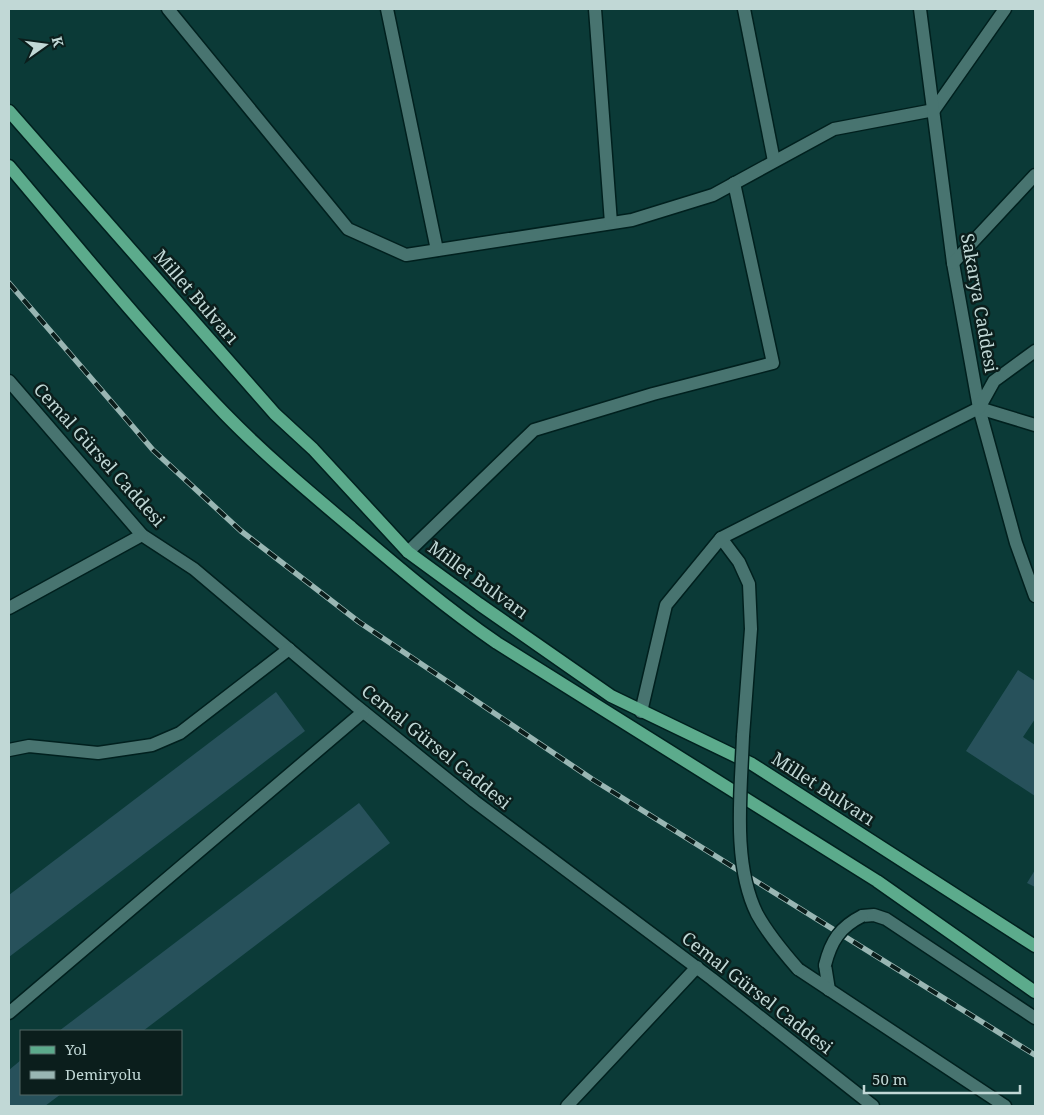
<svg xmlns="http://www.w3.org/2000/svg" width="1044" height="1115" font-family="'Noto Serif',serif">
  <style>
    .building { fill: #27515b }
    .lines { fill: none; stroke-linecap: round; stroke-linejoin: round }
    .minor-casing { stroke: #00201e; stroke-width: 15 }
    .major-casing { stroke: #00201e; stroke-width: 15 }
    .minor { stroke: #487470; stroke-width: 12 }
    .major { stroke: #5cab8c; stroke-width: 12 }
    .rail-casing { stroke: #99b6b3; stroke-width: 5.5 }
    .rail { stroke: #0b1e1c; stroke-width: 4; stroke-dasharray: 11; stroke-linecap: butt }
    .minor-bridge-casing { stroke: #00201e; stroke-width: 15; stroke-linecap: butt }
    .minor-bridge { stroke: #487470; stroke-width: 12 }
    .labels { text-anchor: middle; stroke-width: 5; stroke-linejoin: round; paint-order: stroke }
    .street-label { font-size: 18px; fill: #c1d8d6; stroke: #0b1e1c }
  </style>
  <rect width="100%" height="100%" fill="#0b3a37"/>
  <g class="building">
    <path d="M1018,670L1035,681V719L1023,737L1035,745V796L966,751Z"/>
    <path d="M276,692L305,731L9,957V895Z"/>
    <path d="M359,803L390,843L143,1031H59Z"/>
    <path d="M1035,870V887L1027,883Z"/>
    <path d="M21,1060V1094H61L45,1106H9V1070Z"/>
  </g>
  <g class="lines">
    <defs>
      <g id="minor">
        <path d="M168,9L348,229L406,255L632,220L713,195L834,129L934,110L1005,9"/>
        <path d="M387,9L437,250"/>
        <path d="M595,9L611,223"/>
        <path d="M744,9L774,161"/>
        <path d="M920,9L953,263L979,408L1016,543L1035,596"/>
        <path d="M953,263L1035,175"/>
        <path d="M9,381L142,535L194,569L355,705L474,801L712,979L873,1106"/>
        <path d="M979,408L1035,425"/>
        <path d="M721,538L739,562L749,584L751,629L743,736"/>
        <path d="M408,552L534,430L653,394L773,363L734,183"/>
        <path d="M9,608L142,535"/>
        <path d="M641,712L666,605L721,538L979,408L994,381L1035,351"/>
        <path d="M9,750L29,746L98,753L152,745L180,733L289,649"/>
        <path d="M862,916L874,915L886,919L1035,1018"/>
        <path d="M825,965L829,990"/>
        <path d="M798,969L1005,1106"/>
        <path d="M9,1013L363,712"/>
        <path d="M567,1106L697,967"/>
      </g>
      <g id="major">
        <path d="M9,111L275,414L313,449L408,552L479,604L611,696L752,764L1035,946"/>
        <path d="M9,166C80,250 149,335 225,414C265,455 308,491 352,528C399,568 446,608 497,643L877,881L1035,992"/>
      </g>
    </defs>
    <use href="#minor" class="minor-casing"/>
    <use href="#major" class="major-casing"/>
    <use href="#minor" class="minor"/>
    <use href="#major" class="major"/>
    <defs>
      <path id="rail" d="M9,283L153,450L241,531L359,622L592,779L1035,1055"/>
    </defs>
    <use href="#rail" class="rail-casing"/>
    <use href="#rail" class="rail"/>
    <defs>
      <g id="minor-bridge">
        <path d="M743,736C741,791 732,864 757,914C768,934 783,952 798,969"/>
        <path d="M825,965C831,941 840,927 862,916"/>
      </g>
    </defs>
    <use href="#minor-bridge" class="minor-bridge-casing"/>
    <use href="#minor-bridge" class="minor-bridge"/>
  </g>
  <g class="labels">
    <g class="street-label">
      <text transform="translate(196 297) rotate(49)" y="6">Millet Bulvarı</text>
      <text transform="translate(979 303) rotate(80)" y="6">Sakarya Caddesi</text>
      <text transform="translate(99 455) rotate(48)" y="6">Cemal Gürsel Caddesi</text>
      <text transform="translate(478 580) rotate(36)" y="6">Millet Bulvarı</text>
      <text transform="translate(436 747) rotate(39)" y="6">Cemal Gürsel Caddesi</text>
      <text transform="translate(823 789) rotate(33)" y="6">Millet Bulvarı</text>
      <text transform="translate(757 993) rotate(38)" y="6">Cemal Gürsel Caddesi</text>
    </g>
  </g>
  <rect width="1044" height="1115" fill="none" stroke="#c1d8d6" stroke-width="20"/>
  <rect x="20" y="1030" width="162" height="65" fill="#0b1e1c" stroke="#546866"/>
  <rect x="30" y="1046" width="25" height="8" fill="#5cab8c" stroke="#546866"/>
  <text x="65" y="1055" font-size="15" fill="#c1d8d6">Yol</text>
  <rect x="30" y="1071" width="25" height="8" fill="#99b6b3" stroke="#546866"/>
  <text x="65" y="1080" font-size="15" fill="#c1d8d6">Demiryolu</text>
  <g transform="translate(45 45) rotate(76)" stroke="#0b1e1c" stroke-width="4" paint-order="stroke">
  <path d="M0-4L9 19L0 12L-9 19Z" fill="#c1d8d6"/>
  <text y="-8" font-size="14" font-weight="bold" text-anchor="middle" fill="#c1d8d6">K</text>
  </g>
  <path d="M864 1085v8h156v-8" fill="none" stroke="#c1d8d6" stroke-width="2.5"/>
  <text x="872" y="1085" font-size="15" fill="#c1d8d6" stroke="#0b1e1c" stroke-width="4" paint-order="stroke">50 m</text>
</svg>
